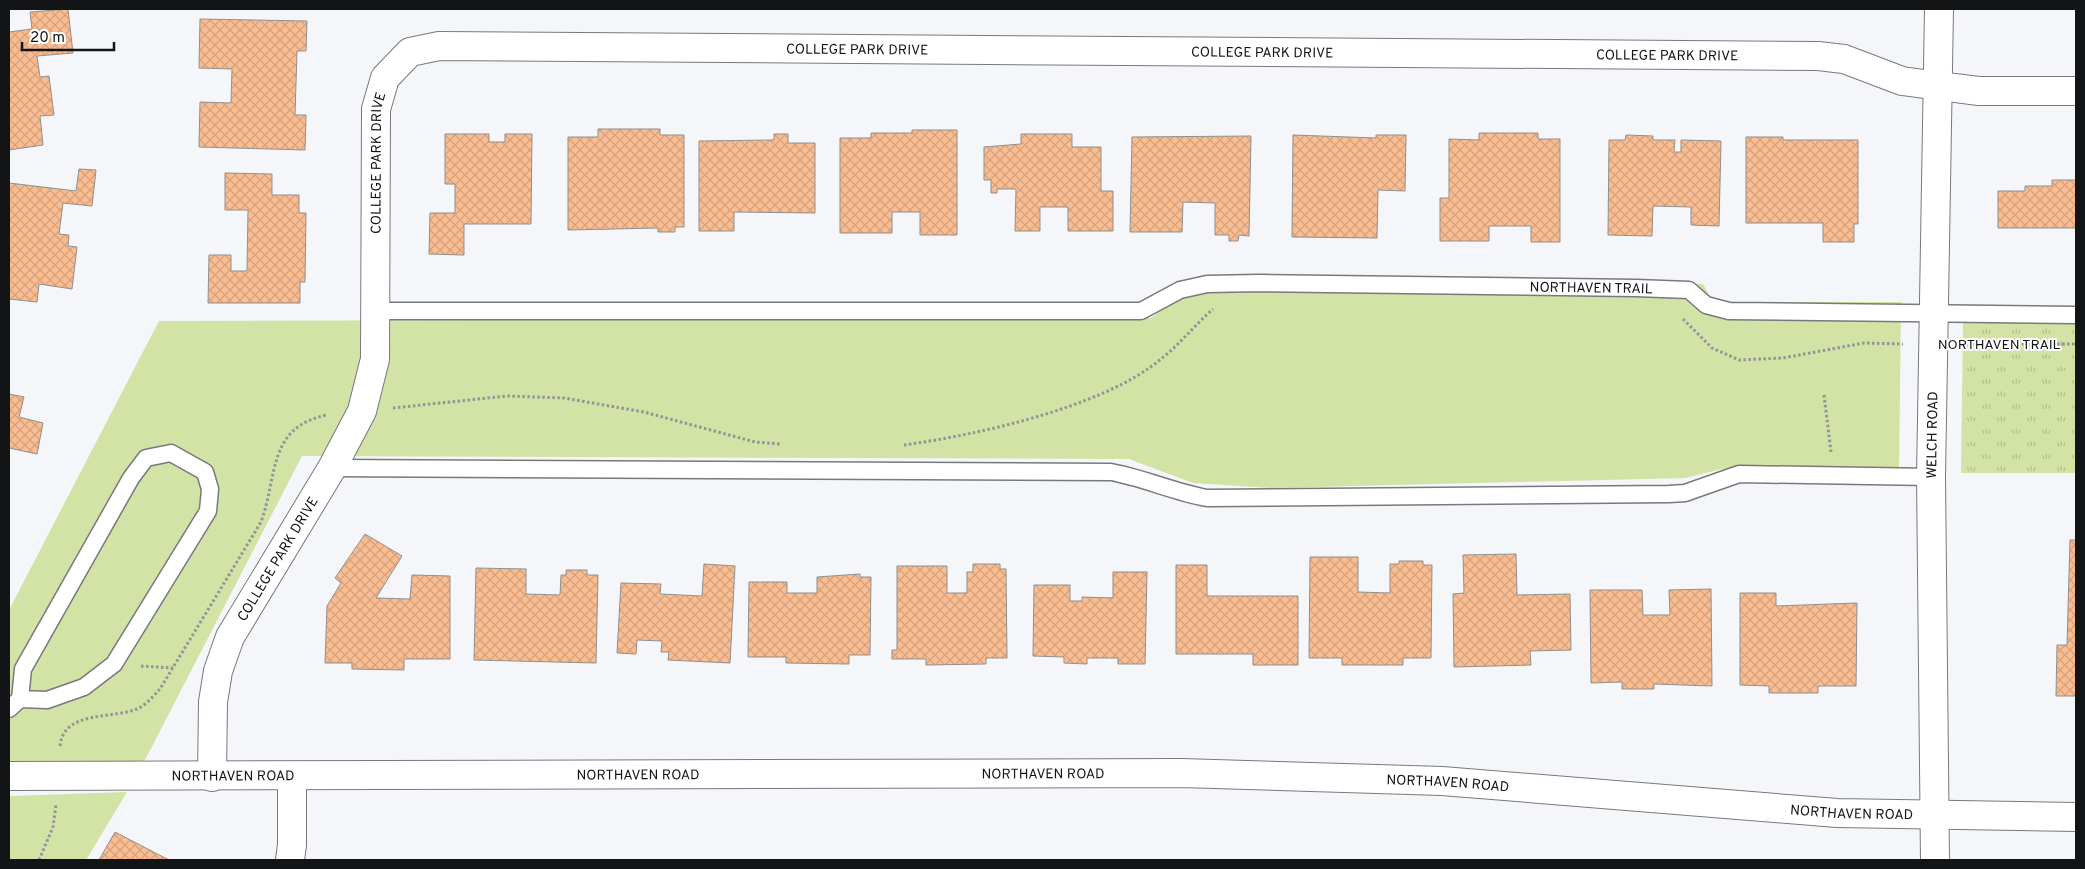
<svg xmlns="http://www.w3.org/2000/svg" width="2085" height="869" font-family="Overpass,sans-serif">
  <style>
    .grass { fill: url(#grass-tufts) }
    .park { fill: #d2e3a5 }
    .building { fill: url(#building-cross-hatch); stroke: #928f8c }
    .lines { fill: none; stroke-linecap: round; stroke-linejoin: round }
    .service-casing { stroke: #78797c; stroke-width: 19 }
    .minor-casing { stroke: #78797c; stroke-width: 30 }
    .tertiary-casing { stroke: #78797c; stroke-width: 30 }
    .path { stroke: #939497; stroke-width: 3; stroke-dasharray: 2.5 2.5; stroke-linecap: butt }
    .service { stroke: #fff; stroke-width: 16 }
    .minor { stroke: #fff; stroke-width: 28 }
    .tertiary { stroke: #fff; stroke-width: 28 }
    .labels { text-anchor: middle; stroke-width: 4; stroke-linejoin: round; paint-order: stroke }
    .street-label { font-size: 14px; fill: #131415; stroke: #fff }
  </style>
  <defs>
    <pattern id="grass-tufts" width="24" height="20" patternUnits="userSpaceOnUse" patternTransform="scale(1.25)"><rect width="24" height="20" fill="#d2e3a5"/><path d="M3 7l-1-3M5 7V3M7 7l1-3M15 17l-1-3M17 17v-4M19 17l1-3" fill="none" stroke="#b3c28d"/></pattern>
    <pattern id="building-cross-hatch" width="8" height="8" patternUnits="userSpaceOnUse" patternTransform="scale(1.25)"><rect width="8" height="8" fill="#fabd92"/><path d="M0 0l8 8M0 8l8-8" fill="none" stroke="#d5a27d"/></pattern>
  </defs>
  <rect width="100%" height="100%" fill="#f4f6fa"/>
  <path class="grass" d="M1963,322L2076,323V473H1961Z"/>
  <g class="park">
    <path d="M1202,277L1659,281L1703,284L1713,302H1901L1899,472L1722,469L1685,478L1271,488L1193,483L1129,459L302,456L144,762L9,761V610L159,321L1151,318Z"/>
    <path d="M127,792L86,860H9V796Z"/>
  </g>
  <g class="building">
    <path d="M68,9L73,53L37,56L40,77L49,76L54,115L40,116L43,145L9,150V32L32,29L30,12Z"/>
    <path d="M200,19L307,21L306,51H297L295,115H306L305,150L199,147L200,102L231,103L232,69L199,68Z"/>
    <path d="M598,129H660V135H684V227H675V232H658V228L568,230V137H598Z"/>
    <path d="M912,130H957V235H920V212H892V233H840V138H871V133H912Z"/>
    <path d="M1479,133H1538V139H1560V242H1531V226H1489V241H1440V198H1449V139L1479,140Z"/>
    <path d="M445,134H489V142H505V134H532L531,224H464V255L429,254L430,213H455V184H445Z"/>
    <path d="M774,134H788V143H815V213L734,212V231H699V141L774,140Z"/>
    <path d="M1021,134H1072V147H1101V191H1113V231H1068V207H1040V231H1015L1016,189H997V193H991V180H984V147L1021,144Z"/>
    <path d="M1293,135L1376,138V135H1406L1405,191L1378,190L1377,238L1292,237Z"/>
    <path d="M1626,135L1653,136V140H1675L1674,152H1681V140L1721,141L1719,226L1691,225V207L1653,206L1652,236L1608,235L1609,140H1625Z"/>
    <path d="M1251,136L1249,236L1239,235L1238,241H1229V235H1215V203L1183,202L1182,232H1130L1132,137Z"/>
    <path d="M1746,137H1783V140H1858V224H1854V242H1823V223H1746Z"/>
    <path d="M79,169L96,170L92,206L63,203L59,234L69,235L68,246L77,247L72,289L39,284L37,302L9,299V183L76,191Z"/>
    <path d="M225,173L272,174V195H299V213H306L305,282H300V303H208L209,255H231V271H247L248,210H225Z"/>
    <path d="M2052,180H2076V228H1998V191H2025V186H2052Z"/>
    <path d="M9,394L24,397L19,417L43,423L37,454L9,448Z"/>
    <path d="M365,534L402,556L376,598L410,599L412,575L450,576V659H404V670L352,669V663H325L327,606L341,583L335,578Z"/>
    <path d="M2070,540H2076V696H2056L2057,645H2067Z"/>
    <path d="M1516,554L1517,595L1570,594L1571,650L1530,651L1531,665L1454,667L1453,594L1464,593L1463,555Z"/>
    <path d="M1310,557H1358V592L1390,593V564H1399V561H1423V565H1432L1431,658H1403V665H1342V658H1309Z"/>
    <path d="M704,564L735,566L730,663L668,660L669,652H661L662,641L637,640L636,654L617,653L621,583L661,584L660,594L702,596Z"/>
    <path d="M973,564H1000V569H1006L1007,658H986V664L926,665V659H892V650H897V566H947V593H967V572H973Z"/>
    <path d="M1176,565H1207V596H1298V665H1253V654H1176Z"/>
    <path d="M476,568L526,569V594L560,595L561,575H566V570H587V575H598L596,663L474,660Z"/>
    <path d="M1113,572H1147L1145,664H1118V658H1087V664L1064,663V657L1033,656L1034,585H1070V601H1082V597L1113,598Z"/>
    <path d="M860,574V577H871L870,655H849V664L786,663V657H748L749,582H787V593H817V577Z"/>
    <path d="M1711,589L1712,686L1654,684V689H1622V682L1591,683L1590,590H1642L1643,615H1670L1669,590Z"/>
    <path d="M1740,593H1776V606L1857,603L1856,686H1818V693H1769V686L1740,685Z"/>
    <path d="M115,832L169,860H99Z"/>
  </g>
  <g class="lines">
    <defs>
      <g id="service">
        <path id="s1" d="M376,311H1141L1180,290L1207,284L1259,283L1636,288L1689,290L1706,305L1729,311L2076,315"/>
        <path d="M332,468L1111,472C1144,478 1174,492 1207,498L1669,494L1685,493L1739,474L1931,477"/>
        <path d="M9,709L20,699L23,669L131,478L146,458L171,453L205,472L210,489L208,511L114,664L84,687L47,700L20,699"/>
      </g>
      <g id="minor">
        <path id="s2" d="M212,777L213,702L218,671L230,637L332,468L362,411L375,359L376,109L385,78L410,52L439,46L1818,56L1844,59L1902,81L1939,86L1979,91H2076"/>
        <path d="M290,860L292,845V777"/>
      </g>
      <g id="tertiary">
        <path id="s3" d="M9,776L1181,773L1442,781L1837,813L2076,817"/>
        <path id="s4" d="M1935,860L1931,477L1939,9"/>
      </g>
    </defs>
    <use href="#service" class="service-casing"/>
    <use href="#minor" class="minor-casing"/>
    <use href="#tertiary" class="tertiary-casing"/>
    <g class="path">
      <path d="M1683,319L1712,348L1739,360L1783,358L1864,343L1903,344"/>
      <path d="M1962,344H2076"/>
      <path d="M1824,395L1831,452"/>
      <path d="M393,408L507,396L564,398L644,412L755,442L780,444"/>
      <path d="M904,445C977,435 1104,407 1161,359C1180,344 1195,325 1213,309"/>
      <path d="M141,666L173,668"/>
      <path d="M60,746C64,709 114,720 139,708C147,704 154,695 160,689L261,522C278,476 267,427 327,415"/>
      <path d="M39,860L53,827L56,805"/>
    </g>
    <use href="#service" class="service"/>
    <use href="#minor" class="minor"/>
    <use href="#tertiary" class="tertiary"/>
  </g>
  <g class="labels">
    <g class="street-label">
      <text dy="5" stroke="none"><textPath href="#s2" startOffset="1224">COLLEGE PARK DRIVE</textPath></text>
      <text dy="5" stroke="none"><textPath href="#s2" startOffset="1629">COLLEGE PARK DRIVE</textPath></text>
      <text dy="5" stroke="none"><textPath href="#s2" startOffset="2034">COLLEGE PARK DRIVE</textPath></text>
      <text dy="5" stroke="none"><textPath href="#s2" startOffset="654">COLLEGE PARK DRIVE</textPath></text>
      <text dy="5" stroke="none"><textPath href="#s1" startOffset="1221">NORTHAVEN TRAIL</textPath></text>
      <text x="1999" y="349">NORTHAVEN TRAIL</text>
      <text dy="5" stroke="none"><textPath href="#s4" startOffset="425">WELCH ROAD</textPath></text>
      <text dy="5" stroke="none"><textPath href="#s2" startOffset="234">COLLEGE PARK DRIVE</textPath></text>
      <text dy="5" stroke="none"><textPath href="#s3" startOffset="1034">NORTHAVEN ROAD</textPath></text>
      <text dy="5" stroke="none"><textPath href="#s3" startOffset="629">NORTHAVEN ROAD</textPath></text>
      <text dy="5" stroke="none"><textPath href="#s3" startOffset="224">NORTHAVEN ROAD</textPath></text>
      <text dy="5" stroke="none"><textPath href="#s3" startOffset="1439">NORTHAVEN ROAD</textPath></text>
      <text dy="5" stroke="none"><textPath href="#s3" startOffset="1844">NORTHAVEN ROAD</textPath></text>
    </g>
  </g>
  <rect width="2085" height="869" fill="none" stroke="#131415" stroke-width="20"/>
  <path d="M22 42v8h92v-8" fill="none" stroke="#131415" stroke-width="2.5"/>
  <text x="30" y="42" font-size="15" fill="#131415" stroke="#ffffff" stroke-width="4" paint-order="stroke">20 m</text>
</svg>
